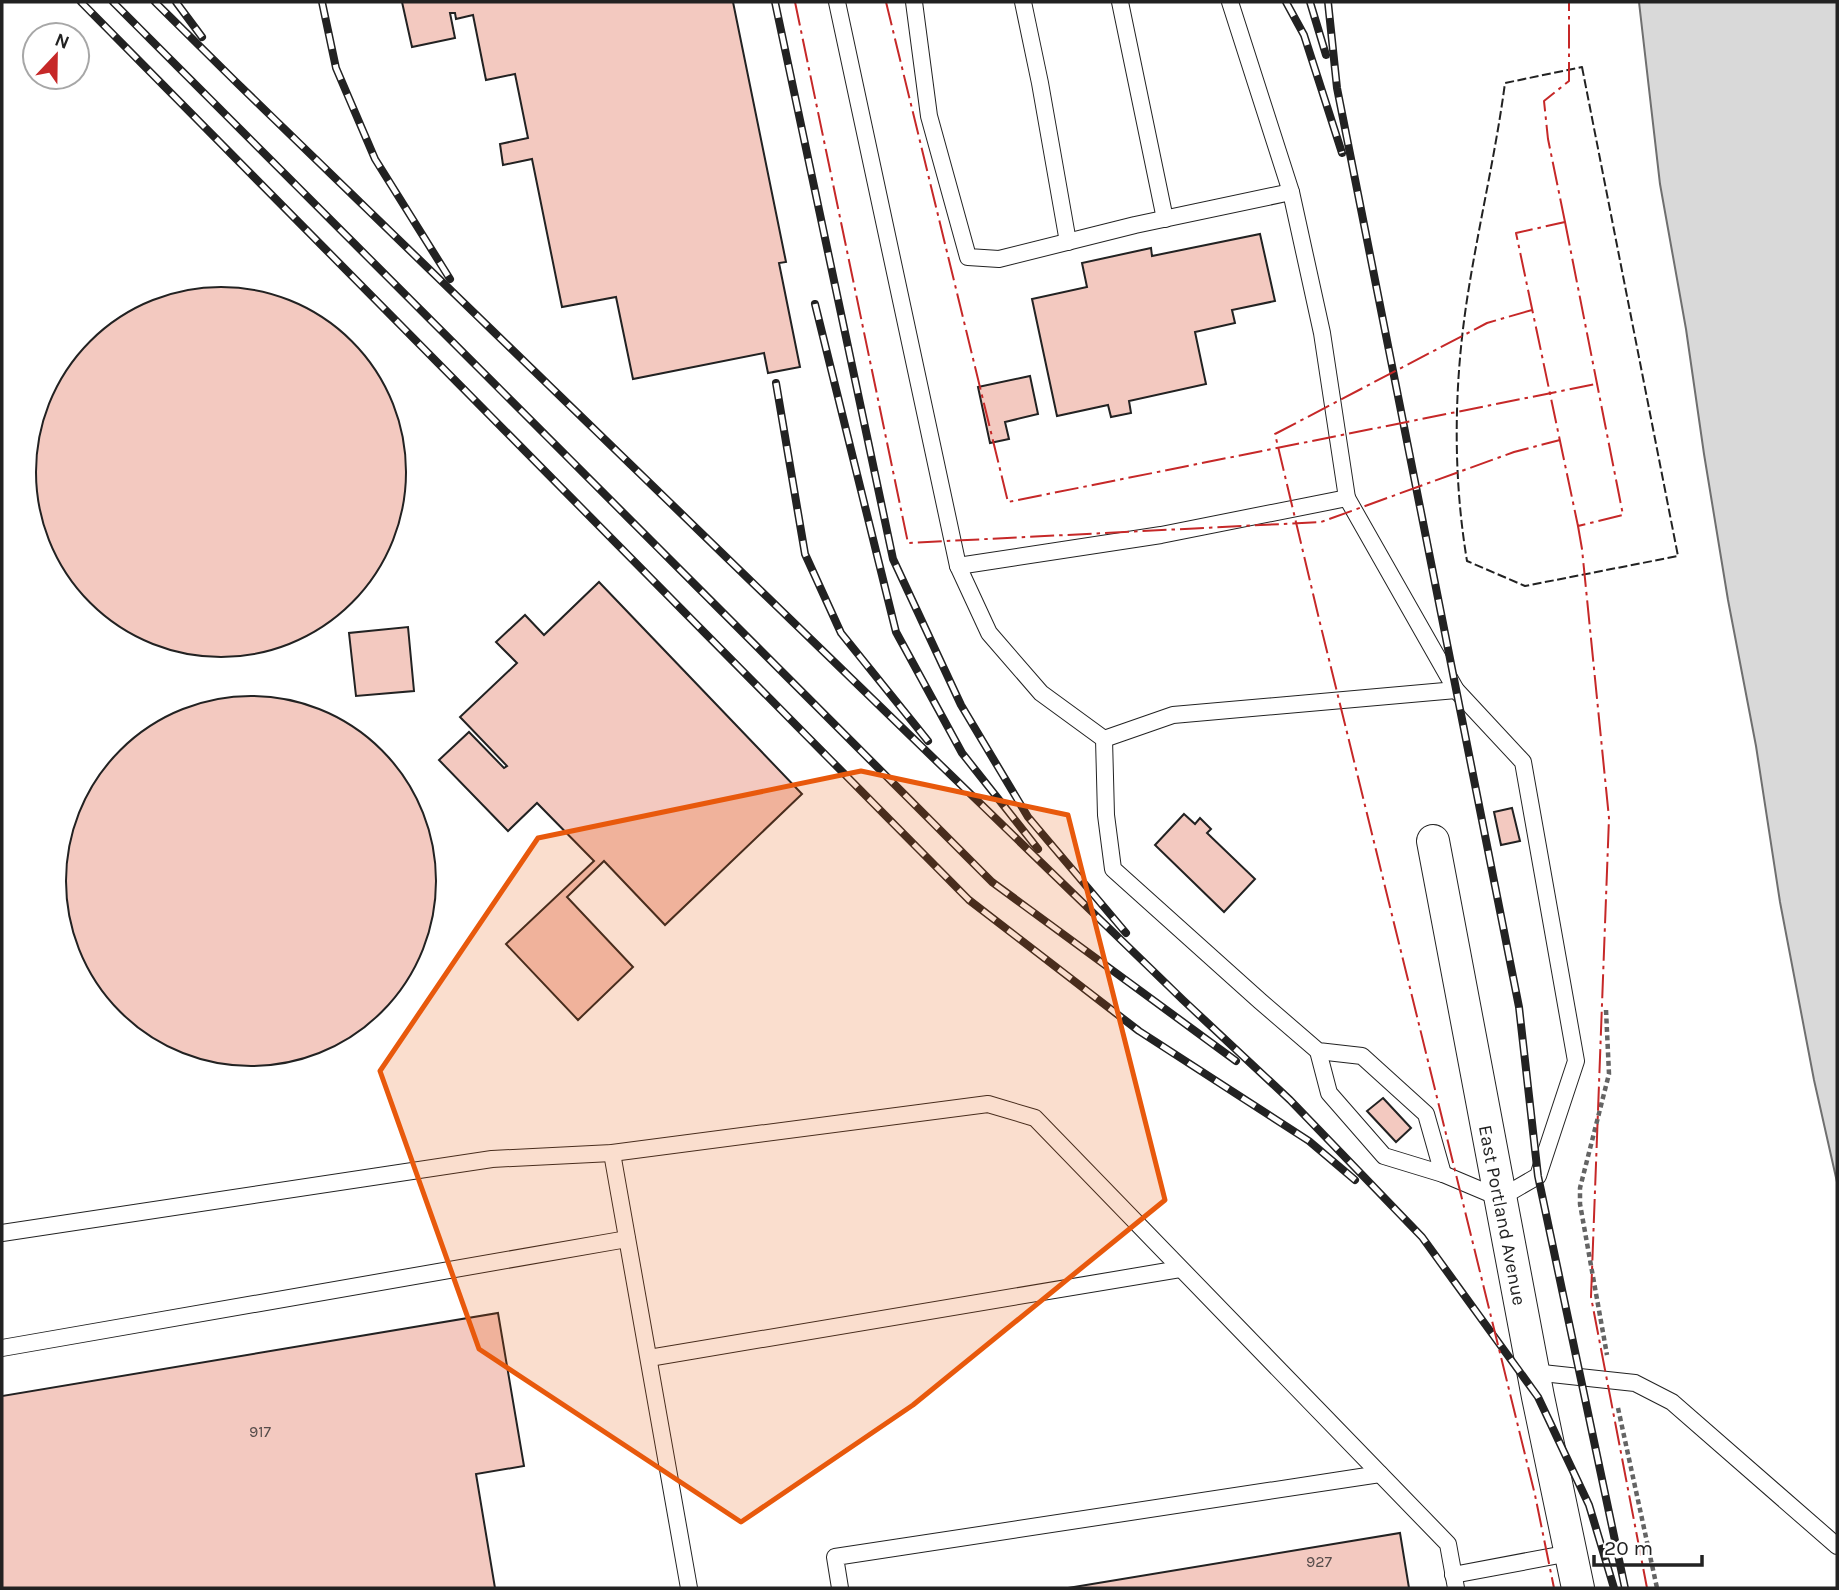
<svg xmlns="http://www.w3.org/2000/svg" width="1839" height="1590" font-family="Karla,sans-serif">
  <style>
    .water { fill: #d9d9d9; stroke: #6f6f6f; stroke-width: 2 }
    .building { fill: #f3c9c0; stroke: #222; stroke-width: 2 }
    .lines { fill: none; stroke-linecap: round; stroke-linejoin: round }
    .service-casing { stroke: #222; stroke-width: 18 }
    .minor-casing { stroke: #222; stroke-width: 34 }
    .path { stroke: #646464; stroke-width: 4.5; stroke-dasharray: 5 3.5; stroke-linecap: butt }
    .service { stroke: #fff; stroke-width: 16 }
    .minor { stroke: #fff; stroke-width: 32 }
    .rail-casing { stroke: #222; stroke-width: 8 }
    .rail { stroke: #fff; stroke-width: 5; stroke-dasharray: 16; stroke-linecap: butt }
    .fence { stroke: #222; stroke-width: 2; stroke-dasharray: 9 3.5; stroke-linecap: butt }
    .power { stroke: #c62828; stroke-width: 2; stroke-dasharray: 24 5 3.5 5; stroke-linecap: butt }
    .marked { fill: #e8590c; fill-opacity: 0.2; stroke: #e8590c; stroke-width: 5; stroke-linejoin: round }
    .labels { text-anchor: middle; stroke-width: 5; stroke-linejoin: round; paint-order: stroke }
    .number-label { font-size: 16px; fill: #564c4a }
    .street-label { font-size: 19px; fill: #222; stroke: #fff }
  </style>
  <rect width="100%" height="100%" fill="#fff"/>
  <path class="water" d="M1639,2H1837V1182L1814,1080L1780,902L1756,746L1728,600L1704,454L1686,329L1660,184Z"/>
  <g class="building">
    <path d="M402,2H733L786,262L779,263L800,367L768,373L764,353L633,379L616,297L562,307L532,159L503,165L500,144L528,138L515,74L486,80L473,15L456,19L455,13H450L455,38L412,47Z"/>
    <path d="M1260,234L1275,301L1232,310L1235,323L1195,332L1206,384L1129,401L1131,413L1111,417L1108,405L1057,416L1032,299L1087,287L1082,263L1151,248L1152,256Z"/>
    <circle cx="221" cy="472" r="185"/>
    <path d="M1030,376L1038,414L1005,422L1009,439L990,443L978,387Z"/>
    <path d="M599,582L802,794L665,925L604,861L567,897L633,967L578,1020L506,944L594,861L537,803L508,831L439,760L469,732L504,768L507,766L460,717L517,663L496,642L525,615L544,635Z"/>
    <path d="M408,627L414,691L356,696L349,633Z"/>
    <circle cx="251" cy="881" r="185"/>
    <path d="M1512,808L1520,841L1501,845L1494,812Z"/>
    <path d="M1184,814L1195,824L1200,818L1211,829L1207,833L1255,879L1224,912L1155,845Z"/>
    <path d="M1383,1098L1411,1128L1396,1142L1367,1111Z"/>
    <path d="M498,1313L524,1466L476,1474L495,1588H2V1396Z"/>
    <path d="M1400,1533L1409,1588H1068Z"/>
  </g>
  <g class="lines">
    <defs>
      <g id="service">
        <path d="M837,2L958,566"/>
        <path d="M914,2L929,116L968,257L999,259L1135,225L1291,192"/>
        <path d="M1023,2L1040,83L1068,242"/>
        <path d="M1120,2L1165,219"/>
        <path d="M1230,2L1291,192L1322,333L1347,498L1161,535L958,566L989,633L1041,693L1104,739L1106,815L1113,869L1260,1001L1318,1051L1362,1056L1426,1114L1443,1174"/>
        <path d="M1104,739L1173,715L1456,690"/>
        <path d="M1318,1051L1329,1093L1384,1156L1443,1174L1500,1198L1538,1176L1576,1061L1523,762L1456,690L1347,498"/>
        <path d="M612,1153L689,1588"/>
        <path d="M2,1233L492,1159L612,1153L988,1104L1035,1118L1448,1544L1456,1588"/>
        <path d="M2,1348L627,1239"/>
        <path d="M649,1358L1180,1269"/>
        <path d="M1533,1372L1635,1383L1672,1402L1837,1546"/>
        <path d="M1453,1575L1570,1553"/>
        <path d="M840,1588L835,1557L1380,1474"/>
      </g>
      <path id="minor" d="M1433,841L1538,1397L1578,1588"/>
    </defs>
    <use href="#service" class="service-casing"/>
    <use href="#minor" class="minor-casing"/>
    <g class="path">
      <path d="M1606,1010L1609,1074L1580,1188V1204L1607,1355"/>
      <path d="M1618,1408L1657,1588"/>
    </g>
    <use href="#service" class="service"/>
    <use href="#minor" class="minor"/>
    <defs>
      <g id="rail">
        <path d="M81,2L969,900L1139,1031L1309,1141L1355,1180"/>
        <path d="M113,2L992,882L1236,1061"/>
        <path d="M155,2L236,82L1183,1000L1290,1100L1422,1237L1538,1397L1589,1505L1614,1588"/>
        <path d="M176,2L202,37"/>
        <path d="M322,2L336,68L375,159L450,279"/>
        <path d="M775,2L893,559L961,705L1028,817L1126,933"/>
        <path d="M1286,2L1304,35L1342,153"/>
        <path d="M1310,2L1326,55"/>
        <path d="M1328,2L1337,88L1519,1007L1538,1176L1625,1588"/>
        <path d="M815,304L896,632L962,753L1038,849"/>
        <path d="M776,383L805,554L841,633L928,741"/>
      </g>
    </defs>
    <use href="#rail" class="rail-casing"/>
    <use href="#rail" class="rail"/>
    <path class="fence" d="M1582,67L1678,556L1525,586L1467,561C1452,471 1454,377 1469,287C1480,219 1496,151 1505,83Z"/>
    <g class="power">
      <path d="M795,2L908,543L1321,522L1514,452L1560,440"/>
      <path d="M886,2L1008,502L1596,384"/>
      <path d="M1565,222L1623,515L1578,526L1516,233Z"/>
      <path d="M1565,222L1548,139L1544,101L1569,81V2"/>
      <path d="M1532,310L1487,323L1275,434L1320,623L1535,1495L1554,1588"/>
      <path d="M1578,526L1582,549L1609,818L1591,1297L1647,1588"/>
    </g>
  </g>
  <path class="marked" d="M861,771L1068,815L1165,1200L913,1405L741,1522L479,1349L380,1071L538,838Z"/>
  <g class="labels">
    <g class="number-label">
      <text x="260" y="1437">917</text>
      <text x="1319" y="1567">927</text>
    </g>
    <g class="street-label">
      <text transform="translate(1503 1215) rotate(79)" y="7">East Portland Avenue</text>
    </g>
  </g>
  <rect width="1839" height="1590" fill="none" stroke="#222222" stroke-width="7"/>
  <g transform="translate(56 56) rotate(22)"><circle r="33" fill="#ffffff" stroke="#a7a7a7" stroke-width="2"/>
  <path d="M0-5L12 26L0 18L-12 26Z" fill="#c62828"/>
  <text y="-10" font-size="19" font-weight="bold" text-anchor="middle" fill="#222222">N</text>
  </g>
  <path d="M1594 1555v10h108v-10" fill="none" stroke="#222222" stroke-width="3.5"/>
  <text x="1604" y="1555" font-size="21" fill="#222222" stroke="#ffffff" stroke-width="5" paint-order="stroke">20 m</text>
</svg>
